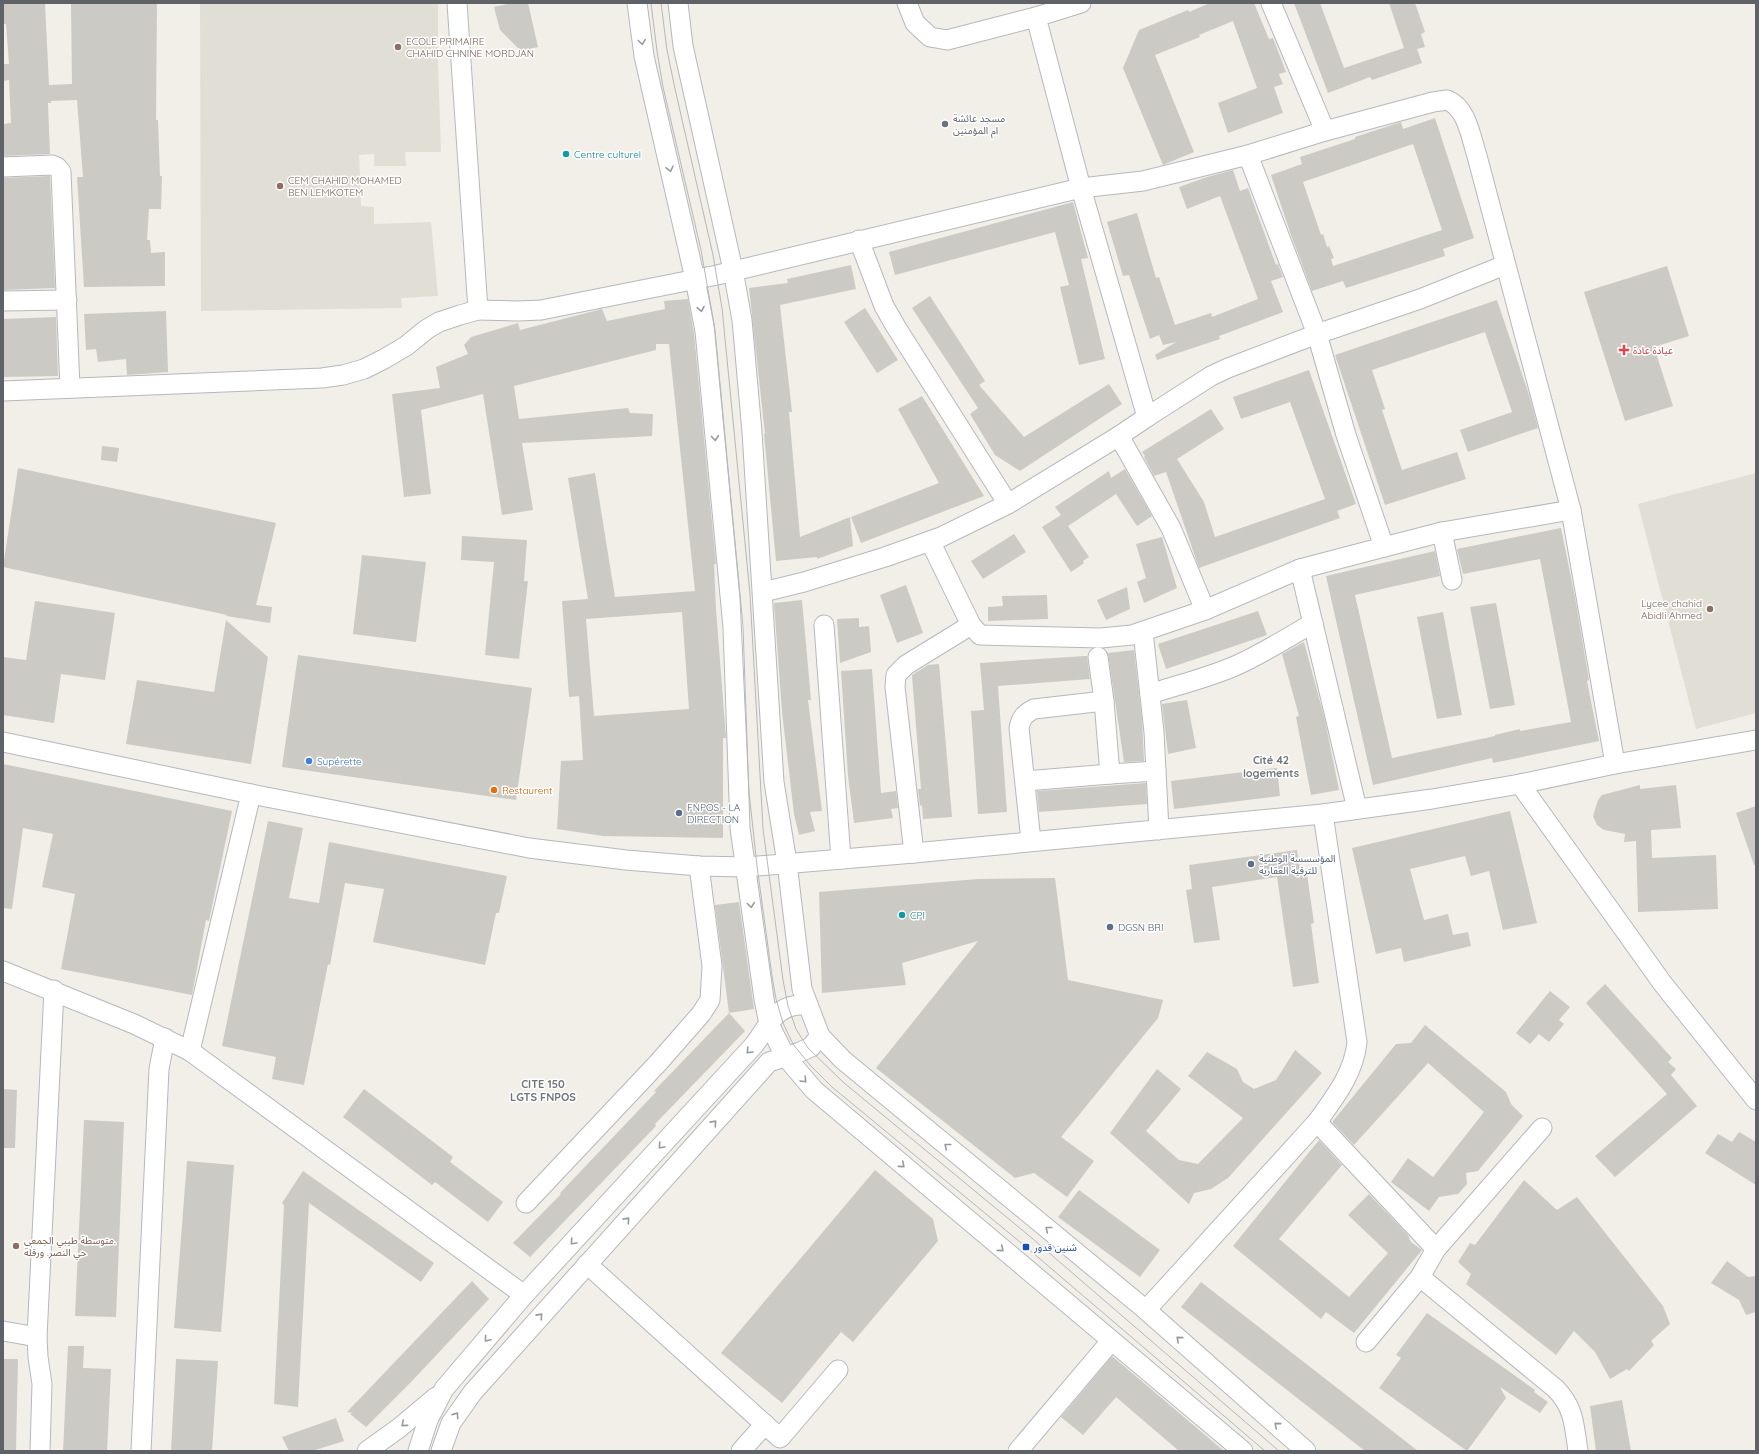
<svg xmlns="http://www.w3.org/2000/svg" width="1759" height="1454" font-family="Quicksand,'Noto Sans Arabic',sans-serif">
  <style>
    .education { fill: #e1ded6 }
    .building { fill: #cccac5; fill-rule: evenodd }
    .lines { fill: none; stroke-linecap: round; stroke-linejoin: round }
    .minor-casing { stroke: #b5b8bc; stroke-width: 21 }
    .minor { stroke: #fff; stroke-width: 19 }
    .tram { stroke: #b6b7b8; stroke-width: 1 }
    .oneway { stroke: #979a9d }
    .education-dot { fill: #8d6e63; stroke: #fff; stroke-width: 1.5 }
    .worship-dot { fill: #6b7280; stroke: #fff; stroke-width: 1.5 }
    .culture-dot { fill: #0f9aa8; stroke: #fff; stroke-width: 1.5 }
    .health-dot { fill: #e0444e; stroke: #fff; stroke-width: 1.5 }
    .shop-dot { fill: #3f7fe0; stroke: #fff; stroke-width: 1.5 }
    .food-dot { fill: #e8710a; stroke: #fff; stroke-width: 1.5 }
    .service-dot { fill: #5c6f8a; stroke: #fff; stroke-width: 1.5 }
    .transit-dot { fill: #1a4fb4; stroke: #fff; stroke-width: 1.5 }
    .labels { text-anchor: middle; stroke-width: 3; stroke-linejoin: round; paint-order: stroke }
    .education-label { font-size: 10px; fill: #785e54; stroke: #fff; text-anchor: start }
    .worship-label { font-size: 10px; fill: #5b616d; stroke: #fff; text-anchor: start }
    .culture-label { font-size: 10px; fill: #0d838f; stroke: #fff; text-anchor: start }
    .health-label { font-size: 10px; fill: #be3a42; stroke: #fff; text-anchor: start }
    .shop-label { font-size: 10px; fill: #366cbe; stroke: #fff; text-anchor: start }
    .food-label { font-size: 10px; fill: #c56008; stroke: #fff; text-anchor: start }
    .service-label { font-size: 10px; fill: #4e5e75; stroke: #fff; text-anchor: start }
    .transit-label { font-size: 10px; fill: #164399; stroke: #fff; text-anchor: start }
    .neighbourhood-label { font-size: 11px; font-weight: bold; fill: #70757a; stroke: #fff }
  </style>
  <rect width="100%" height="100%" fill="#f1efe8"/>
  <g class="education">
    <path d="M200,3H438V64L441,152H405L406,166H374V154L359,155L361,206L374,207V224L431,222L438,296L401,298L402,308L201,311Z"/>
    <path d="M1756,473V713L1696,729L1638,504Z"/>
  </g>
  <g class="building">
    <path d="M3,3H45L49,85L72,84L71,3H157L156,120H158L160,176H162L161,209H149L147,240H150L151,253L165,252V286L84,287L77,177H83L77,100L51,101V103H48L50,154L3,156V124L11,123L9,80L3,81V64H9L6,24H3Z"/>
    <path d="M512,3H528L538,47L521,51L500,30L494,7Z"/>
    <path d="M1210,3H1254L1269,39L1273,38L1286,72L1279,74L1283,84L1274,87L1283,113L1228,133L1218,103L1257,88L1233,21L1199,35L1200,37L1155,55L1194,152L1163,165L1123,68L1139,30L1188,10L1189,12Z"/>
    <path d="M1294,3H1320L1344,68L1404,48L1389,3H1415L1425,32L1421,34L1425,47L1417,49L1422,63L1372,80L1370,77L1328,93Z"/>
    <path d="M1435,118L1474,238L1443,249L1445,256L1399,271L1346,288L1343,281L1312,291L1291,235L1271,175L1302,164L1300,157L1355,139V137L1401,122L1403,129ZM1413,144L1442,230L1333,266L1331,259L1334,258L1329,246L1327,247L1323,234L1321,235L1303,182Z"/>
    <path d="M1233,170L1240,191L1248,188L1276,265L1278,264L1283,277L1271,281L1283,312L1219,336L1220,339L1157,360L1155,355L1176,342L1163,345L1159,335L1150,339L1129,275L1123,276L1107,222L1137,213L1156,278L1159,277L1175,325L1211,313L1212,317L1258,299L1220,196L1187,209L1179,187L1207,177Z"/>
    <path d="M50,176L55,288L3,290V178Z"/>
    <path d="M1073,202L1088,258L1081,259L1105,359L1079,365L1060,287L1069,285L1055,232L895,275L889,252Z"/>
    <path d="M851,265L856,289L780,305L792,412H789L800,537L850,517L853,546L817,559V557L776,561L764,434H765L749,288L788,283L787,279Z"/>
    <path d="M1667,266L1689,336L1654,347L1673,406L1625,421L1584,292Z"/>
    <path d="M930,296L985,381L979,385L1024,437L1109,384L1122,404L1020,471L995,455L970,414L978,408L912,308Z"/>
    <path d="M688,299L694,333L716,564H714L716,609L726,738H723V838L603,836L557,829L561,761L583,760L579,696L569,697L562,601L588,599L568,478L595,473L615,597L695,591L669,344H656V350L514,386L519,419L628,408L630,413L653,414L652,436L522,443L533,510L502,515L483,394L421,410L431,494L404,497L392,394L440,388L436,367L468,354L464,345L471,337L518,323L520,330L602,309L607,321L665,309L664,301ZM682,612L689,709L594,716L586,619Z"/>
    <path d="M1497,300L1530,398L1538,428L1468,452L1460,430L1512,412L1485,332L1372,370L1385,409L1382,410L1402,470L1457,452L1466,479L1385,505L1335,355Z"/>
    <path d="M865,308L898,360L877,373L844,322Z"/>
    <path d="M166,311L168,372L127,375L126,359L98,362L96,349L86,350L84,314Z"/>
    <path d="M56,317L58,376L3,377V319Z"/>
    <path d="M1309,370L1356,504L1337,511L1340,518L1199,568L1166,472L1154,476L1144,457L1145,456L1142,452L1211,409L1224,429L1177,459L1204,502L1215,537L1325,499L1290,402L1241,419L1233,397Z"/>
    <path d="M922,396L984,496L861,543L851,517L939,483L898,409Z"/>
    <path d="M102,446L119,448L117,462L101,460Z"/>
    <path d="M18,468L276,523L256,605L272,607L270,623L226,616L227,615L3,567Z"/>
    <path d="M1125,469L1152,516L1137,526L1116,494L1068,526L1089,557L1083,561L1084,563L1071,572L1042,527L1061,515L1055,507L1109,471L1111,478Z"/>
    <path d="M1561,528L1575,597L1589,680L1587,681L1599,741L1493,763L1492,758L1373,785L1326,576L1435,551L1440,576L1355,595L1392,758L1495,736V735L1520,729V731L1571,722L1540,559L1463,574L1457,549Z"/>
    <path d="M1014,534L1026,552L983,579L971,561Z"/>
    <path d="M462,536L527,540L524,581H528L519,659L485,655L494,562L461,560Z"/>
    <path d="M1162,537L1177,588L1144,603L1137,582L1146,578L1136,544Z"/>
    <path d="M362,555L426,562L416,642L353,634Z"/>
    <path d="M906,585L923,633L897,643L880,595Z"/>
    <path d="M1127,587L1130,609L1106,620L1097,600Z"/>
    <path d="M1047,595L1048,619L988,621V607L1003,606L1002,596Z"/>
    <path d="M802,600L811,700H808L822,811L810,812L815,831L799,835L794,814L782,712L774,603Z"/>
    <path d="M35,601L115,613L105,680L61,674L54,723L3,715V657L26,660Z"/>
    <path d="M1496,603L1515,705L1490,709L1470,607Z"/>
    <path d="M1258,611L1267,635L1166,669L1158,644Z"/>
    <path d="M1443,612L1462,715L1437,719L1417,617Z"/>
    <path d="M859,618V627L869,626L871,652L840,663L837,619Z"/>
    <path d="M226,620L268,657L251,764L126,744L137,680L214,692Z"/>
    <path d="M1304,642L1325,720L1339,790L1311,795L1296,717L1299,716L1282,654Z"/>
    <path d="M1134,650L1142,719L1144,761L1124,762L1108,653Z"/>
    <path d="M298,655L532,688L516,800L282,767Z"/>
    <path d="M1085,656H1087L1090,679L998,686L1007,812L978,814L971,711L984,710L980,663Z"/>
    <path d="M939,664L952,817L923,819L922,805L920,806L918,789H921L912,675L928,665Z"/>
    <path d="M872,669L881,793L896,791L898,808L891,809L893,818L854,823L848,776L841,671Z"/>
    <path d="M1187,700L1196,748L1168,754L1162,704Z"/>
    <path d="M3,764L232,811L209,921L206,920L192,995L61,969L75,894L42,887L53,834L23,828L12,909L3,908Z"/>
    <path d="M1277,768L1280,796L1174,809L1171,781Z"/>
    <path d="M1146,783L1147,804L1039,812L1037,791Z"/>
    <path d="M1640,785V789L1676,785L1681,828L1651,830L1652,858L1716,855L1718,909L1638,912L1636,841L1624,842L1625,834L1604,830L1597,825L1593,816L1598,800L1602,795Z"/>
    <path d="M1756,806V864L1754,865L1736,813Z"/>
    <path d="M1510,811L1537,923L1503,930L1489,871L1471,876L1465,856L1410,869L1424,920L1448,914L1453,935L1468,932L1471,946L1404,962L1401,948L1376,954L1352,848Z"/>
    <path d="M268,821L303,828L289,898L319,903L329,842L507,876L499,913H496L485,965L373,942L384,889L345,883L330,965L328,964L304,1085L272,1079L276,1057L222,1046Z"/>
    <path d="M1297,850L1301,875L1307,874L1314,923L1311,924L1319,983L1293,987L1277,877L1212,887L1220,940L1194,943L1186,890L1192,889L1189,865Z"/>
    <path d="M1055,878L1068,980L1163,1000L1158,1018L1061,1137L1094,1161L1067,1197L1034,1173L1015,1178L876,1068L978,941L902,963L906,985L822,993L819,892L978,879Z"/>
    <path d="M739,902L754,1009L729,1013L715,905Z"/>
    <path d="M1605,984L1672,1058L1668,1062L1676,1069L1671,1075L1697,1106L1615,1177L1595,1156L1667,1094L1586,1003Z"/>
    <path d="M1550,991L1570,1007L1559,1020L1564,1024L1549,1042L1539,1034L1530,1044L1516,1033Z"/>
    <path d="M729,1013L745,1031L655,1124L656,1126L530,1257L513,1243L561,1194L560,1193L656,1092L654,1091Z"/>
    <path d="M1425,1025L1506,1092L1511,1104L1523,1116L1478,1171L1466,1173L1467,1184L1458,1194L1439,1197L1429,1211L1391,1182L1408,1158L1433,1177L1484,1112L1428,1063L1354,1145L1333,1123V1121L1396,1044L1411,1043Z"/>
    <path d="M1295,1050L1322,1073L1228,1178L1211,1189L1194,1193L1189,1204L1110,1133L1157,1069L1181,1089L1146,1131L1179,1160L1198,1164L1243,1118L1188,1076L1207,1052L1237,1069L1243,1082L1254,1089L1276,1080Z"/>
    <path d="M3,1089L17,1090L15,1148H3Z"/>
    <path d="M364,1089L453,1157L450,1162L503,1202L488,1222L435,1182L432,1185L343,1117Z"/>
    <path d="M84,1120L124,1122L116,1317L75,1316Z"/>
    <path d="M1739,1132L1756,1142V1185L1705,1153L1718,1134L1732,1142Z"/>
    <path d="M1319,1140L1342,1165L1279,1239L1349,1297L1388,1253L1348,1215L1369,1194L1408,1235L1411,1242L1422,1250L1354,1333L1326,1312L1321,1319L1233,1246Z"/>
    <path d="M187,1161L234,1165L221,1332L174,1328Z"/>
    <path d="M875,1170L933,1219L938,1241L853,1342L841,1332L782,1403L721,1353Z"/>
    <path d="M303,1171L434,1263L421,1282L309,1203L298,1407L274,1404L284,1205L282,1203Z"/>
    <path d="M1524,1180L1557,1210L1577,1197L1663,1306L1670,1324L1651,1341L1654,1345L1629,1371L1627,1369L1610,1379L1595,1352L1574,1331L1556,1355L1466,1284L1471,1274L1458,1262L1470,1243L1475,1245Z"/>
    <path d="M1079,1190L1160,1250L1140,1277L1058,1217Z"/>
    <path d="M1727,1261L1748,1277L1756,1276V1312L1746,1315L1739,1300L1711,1283Z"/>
    <path d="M472,1281L489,1299L412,1381L366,1427L350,1414L353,1413L347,1412Z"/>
    <path d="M1201,1282L1359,1405L1418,1451H1365L1181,1307Z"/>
    <path d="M1427,1313L1535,1390L1534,1392L1548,1402L1540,1413L1500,1387L1506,1398L1467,1451L1379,1388L1401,1358L1396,1355Z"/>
    <path d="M68,1346H84L83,1368L111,1369L107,1451H63Z"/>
    <path d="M1112,1356L1224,1451H1179L1116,1397L1083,1435L1061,1417Z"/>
    <path d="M3,1359H18L16,1451H3Z"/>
    <path d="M176,1359L218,1361L212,1451H171Z"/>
    <path d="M1622,1400L1631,1451H1596L1590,1406Z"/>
    <path d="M336,1418L344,1441L312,1451H289L282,1437Z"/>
  </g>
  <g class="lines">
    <defs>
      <g id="minor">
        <path d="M457,3L478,310L518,311L541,310L717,275L1081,188L1143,181L1248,155L1317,334L1346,435L1384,547L1442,532L1571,510L1615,764"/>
        <path d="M637,3L644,56L695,279L705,331L733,627L740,828L764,999L769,1024L785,1056L814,1090L1243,1451"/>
        <path d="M678,3L683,46L733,270L742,320L752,432L774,782L787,863L802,989L820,1036L843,1060L1146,1310L1306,1451"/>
        <path d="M907,3L915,23L930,37L947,40L1036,17"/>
        <path d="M1081,3L1036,17L1081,188L1147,417L1211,376L1228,368L1317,334L1420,299L1505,265"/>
        <path d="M1271,3L1325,131"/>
        <path d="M1248,155L1325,131L1433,102L1447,100C1467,107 1471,138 1477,156L1571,510"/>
        <path d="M3,167L52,165L57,167L61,172L70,388"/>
        <path d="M859,240L884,306L896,327L1008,504L1119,436L1147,417"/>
        <path d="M3,301L67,300"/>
        <path d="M3,391L322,378L343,375L364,369L384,359L406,346L427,329L439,322L460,315L478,310"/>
        <path d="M1119,436L1171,528L1205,610"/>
        <path d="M1442,532L1452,580"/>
        <path d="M930,541L971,625L980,635L1101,638L1132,635L1205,610L1300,569L1384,547"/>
        <path d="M1300,569L1357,809"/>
        <path d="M763,592L804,582L885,557L941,537L1008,504"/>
        <path d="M824,625L841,859"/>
        <path d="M1143,632L1154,732L1156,771"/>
        <path d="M1098,657L1104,701L1110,774L1156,771L1159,830"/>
        <path d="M1150,694C1178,685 1207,678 1235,666C1262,654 1287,638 1313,623"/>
        <path d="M3,742L251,794L529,848L626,860L699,866L746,867L914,853L1323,814L1432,799L1520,784L1615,764L1756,740"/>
        <path d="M1025,781L1110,774"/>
        <path d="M1520,784L1663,984L1756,1100"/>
        <path d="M1031,841L1019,728C1021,718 1024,714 1034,709L1104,701"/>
        <path d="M914,853L895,687L896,675L906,665L971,625"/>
        <path d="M3,971L134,1024L190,1051L524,1295"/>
        <path d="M190,1051L251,794"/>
        <path d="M1317,1122L1436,1249"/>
        <path d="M526,1203L658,1063L701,1014L710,1000L712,966L699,866"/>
        <path d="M587,1264L780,1438L838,1370"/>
        <path d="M1420,1277L1556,1389C1575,1409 1574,1426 1578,1451"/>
        <path d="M1146,1310L1317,1122C1335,1097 1354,1073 1357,1042L1323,814"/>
        <path d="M3,1331L37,1337"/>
        <path d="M1366,1342L1420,1277L1436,1249L1542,1128"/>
        <path d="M40,1451L42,1384L38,1357L37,1337L54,990"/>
        <path d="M141,1451L159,1069L165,1038"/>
        <path d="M367,1451L399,1428L436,1397"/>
        <path d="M418,1451L428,1420L444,1389L524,1295L754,1045C771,1022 776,1003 808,1005"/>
        <path d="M441,1451L451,1423L473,1392L769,1062L800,1052L811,1047L820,1036"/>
        <path d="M741,1451L765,1424"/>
        <path d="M1018,1451L1111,1341"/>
      </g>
    </defs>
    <use href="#minor" class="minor-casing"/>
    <use href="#minor" class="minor"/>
    <g class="tram">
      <path d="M651,3L657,51L663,87L701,250L714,324L740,598L749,792L757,866L772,976L776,999L783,1023L793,1044L810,1065L832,1087L1026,1247L1265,1451"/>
      <path d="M661,3L667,50L675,89L713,255L722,308L750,594L763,829L783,980L788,1006L796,1029L808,1048L843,1082L1033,1239L1279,1451"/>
    </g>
  </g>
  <defs><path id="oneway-chevron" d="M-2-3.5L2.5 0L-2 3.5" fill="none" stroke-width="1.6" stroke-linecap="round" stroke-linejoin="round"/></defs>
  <g class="oneway">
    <use href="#oneway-chevron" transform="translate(642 42) rotate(82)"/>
    <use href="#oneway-chevron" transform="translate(670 169) rotate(77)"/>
    <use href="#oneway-chevron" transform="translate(701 309) rotate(79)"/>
    <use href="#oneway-chevron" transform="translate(715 438) rotate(85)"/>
    <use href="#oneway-chevron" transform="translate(751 905) rotate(82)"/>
    <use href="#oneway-chevron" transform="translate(749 1051) rotate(133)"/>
    <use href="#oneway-chevron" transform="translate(804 1080) rotate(47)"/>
    <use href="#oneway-chevron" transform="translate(714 1123) rotate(-48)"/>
    <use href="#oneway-chevron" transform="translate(661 1146) rotate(133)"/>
    <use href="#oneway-chevron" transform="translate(947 1146) rotate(-141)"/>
    <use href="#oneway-chevron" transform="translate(902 1165) rotate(40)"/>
    <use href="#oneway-chevron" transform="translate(627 1220) rotate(-48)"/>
    <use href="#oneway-chevron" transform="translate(1048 1229) rotate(-141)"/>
    <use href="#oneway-chevron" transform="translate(573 1242) rotate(133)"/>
    <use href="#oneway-chevron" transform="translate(1001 1249) rotate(40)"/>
    <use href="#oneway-chevron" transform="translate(540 1316) rotate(-48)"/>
    <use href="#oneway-chevron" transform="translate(487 1339) rotate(130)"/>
    <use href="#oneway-chevron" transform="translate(1179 1339) rotate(-139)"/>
    <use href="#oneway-chevron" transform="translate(456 1415) rotate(-55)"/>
    <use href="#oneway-chevron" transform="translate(404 1424) rotate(140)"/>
    <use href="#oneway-chevron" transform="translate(1277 1425) rotate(-139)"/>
  </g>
  <g class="education-dot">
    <circle cx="398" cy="47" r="4"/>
    <circle cx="280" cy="186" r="4"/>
    <circle cx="1710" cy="609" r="4"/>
    <circle cx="16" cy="1246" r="4"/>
  </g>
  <circle class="worship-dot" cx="945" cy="124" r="4"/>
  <g class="culture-dot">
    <circle cx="566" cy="154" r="4"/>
    <circle cx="902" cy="915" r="4"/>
  </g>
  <path class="health-dot" d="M1622 344h4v4h4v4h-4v4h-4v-4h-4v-4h4z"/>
  <circle class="shop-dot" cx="309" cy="761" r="4"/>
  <circle class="food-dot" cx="494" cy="790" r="4"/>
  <g class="service-dot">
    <circle cx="679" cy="813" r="4"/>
    <circle cx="1251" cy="864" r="4"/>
    <circle cx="1110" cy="927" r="4"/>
  </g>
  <rect class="transit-dot" x="1022" y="1243" width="8" height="8" rx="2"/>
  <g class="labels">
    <g class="education-label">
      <text x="406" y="45">ECOLE PRIMAIRE<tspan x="406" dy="12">CHAHID CHNINE MORDJAN</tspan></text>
      <text x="288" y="184">CEM CHAHID MOHAMED<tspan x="288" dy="12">BEN LEMKOTEM</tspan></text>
      <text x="1702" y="607" text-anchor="end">Lycee chahid<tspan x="1702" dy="12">Abidli Ahmed</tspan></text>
      <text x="24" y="1244">متوسطة طيبي الجمعي.<tspan x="24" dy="12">حي النصر. ورقلة</tspan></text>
    </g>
    <g class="worship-label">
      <text x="953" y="122">مسجد عائشة<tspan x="953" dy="12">ام المؤمنين</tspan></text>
    </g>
    <g class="culture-label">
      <text x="574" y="158">Centre culturel</text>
      <text x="910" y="919">CPI</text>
    </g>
    <g class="health-label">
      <text x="1633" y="354">عيادة عادة</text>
    </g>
    <g class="shop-label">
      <text x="317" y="765">Supérette</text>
    </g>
    <g class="food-label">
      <text x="502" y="794">Restaurent</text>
    </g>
    <g class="service-label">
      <text x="687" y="811">FNPOS - LA<tspan x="687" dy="12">DIRECTION</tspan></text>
      <text x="1259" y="862">المؤسسسة الوطنية<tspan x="1259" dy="12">للترقية العقارية</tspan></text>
      <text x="1118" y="931">DGSN BRI</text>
    </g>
    <g class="transit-label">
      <text x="1034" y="1251">شنين قدور</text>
    </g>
    <g class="neighbourhood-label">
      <text x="1271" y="764">Cité 42<tspan x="1271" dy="13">logements</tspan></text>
      <text x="543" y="1088">CITE 150<tspan x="543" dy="13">LGTS FNPOS</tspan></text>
    </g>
  </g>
  <rect width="1759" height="1454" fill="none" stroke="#5f6368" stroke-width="8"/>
</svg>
